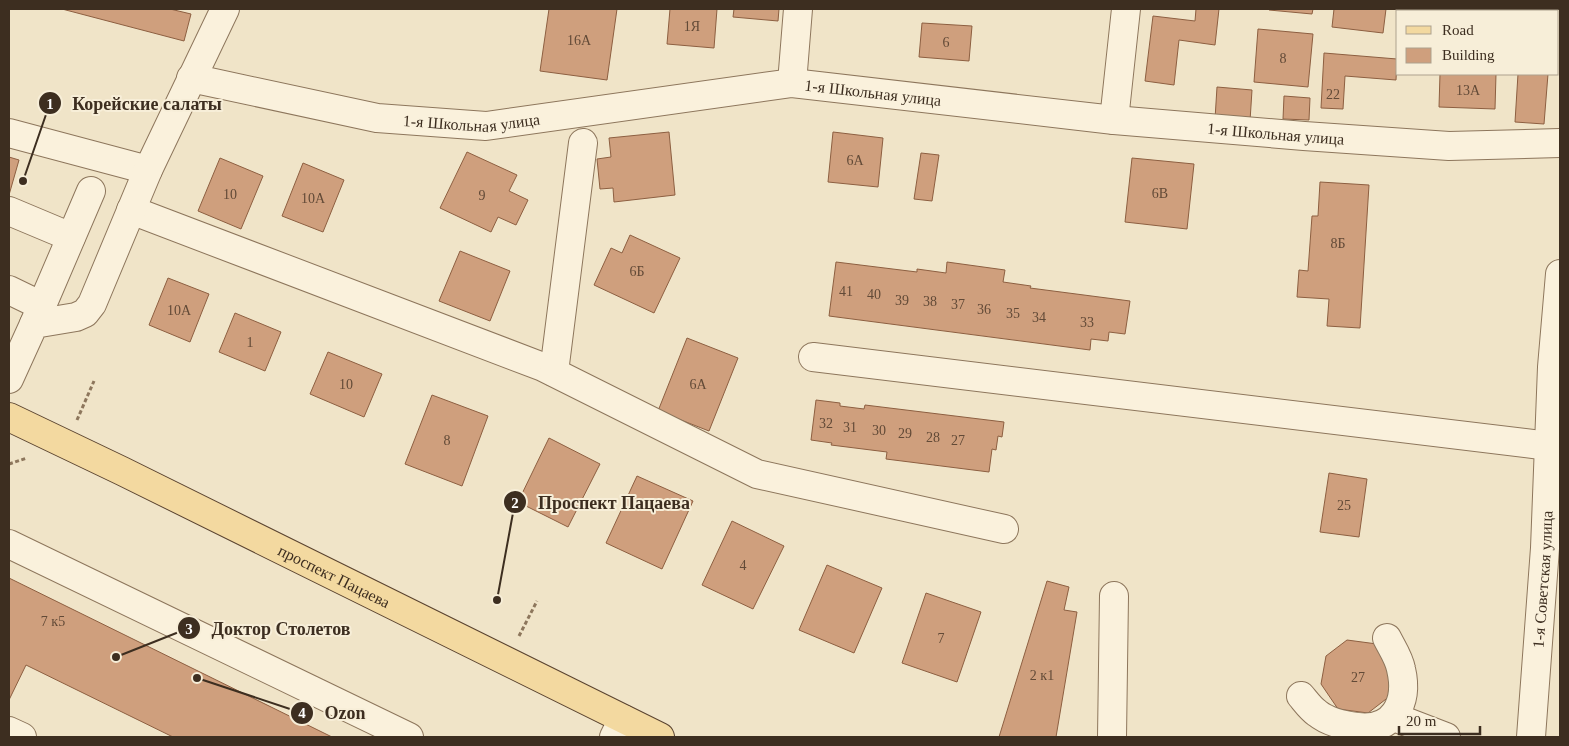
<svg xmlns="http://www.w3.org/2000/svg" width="1569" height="746" font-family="'Times New Roman',serif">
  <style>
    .building { fill: #cf9f7d; stroke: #8d5f41 }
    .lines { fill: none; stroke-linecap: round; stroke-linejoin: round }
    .minor-casing { stroke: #8d765c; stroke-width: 30 }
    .major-casing { stroke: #5b4430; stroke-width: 30 }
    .path { stroke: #8d765c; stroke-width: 3; stroke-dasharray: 4 2.5; stroke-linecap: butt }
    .minor { stroke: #faf1dc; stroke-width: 28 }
    .major { stroke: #f3d9a0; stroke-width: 28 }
    .labels { text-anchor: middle; stroke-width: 4; stroke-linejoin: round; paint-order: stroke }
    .number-label { font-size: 14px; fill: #624a37 }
    .street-label { font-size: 16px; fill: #3d2e20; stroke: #f7eed8 }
    .leader { fill: none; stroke: #3d2e20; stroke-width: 2 }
    .callout-dot { fill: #3d2e20; stroke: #f7eed8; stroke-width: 2 }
    .mark-label { font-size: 15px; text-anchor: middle; font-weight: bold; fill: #fff }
    .callout-label { font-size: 18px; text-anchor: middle; font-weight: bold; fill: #3d2e20; stroke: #f7eed8; stroke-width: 4; stroke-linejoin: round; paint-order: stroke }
  </style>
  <rect width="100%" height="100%" fill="#f0e4c8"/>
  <g class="building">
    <path d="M62,9H170L191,14L184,41Z"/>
    <path d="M549,9H617L607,80L540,71Z"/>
    <path d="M670,9H717L714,48L667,44Z"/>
    <path d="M734,9H779L778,21L733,17Z"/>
    <path d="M1196,9H1219L1215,45L1179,40L1174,85L1145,81L1153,16L1195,21Z"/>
    <path d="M1269,9H1313L1312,14L1269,10Z"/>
    <path d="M1334,9H1386L1383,33L1332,27Z"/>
    <rect x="1431" y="9" width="73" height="2"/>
    <path d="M922,23L972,26L969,61L919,57Z"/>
    <path d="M1258,29L1313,34L1308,87L1254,82Z"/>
    <path d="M1324,53L1397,59L1396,80L1345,76L1343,109L1321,108Z"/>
    <path d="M1440,74H1496L1495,109L1439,107Z"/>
    <path d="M1518,74H1548L1544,124L1515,122Z"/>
    <path d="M1217,87L1252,90L1250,121L1215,119Z"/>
    <path d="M1284,96L1310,98L1309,120L1283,119Z"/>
    <path d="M669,132L675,195L614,202L613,188L600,189L597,159L611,157L609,138Z"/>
    <path d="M833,132L883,138L878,187L828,182Z"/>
    <path d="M467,152L517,175L509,191L528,200L516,225L498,217L491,232L440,208Z"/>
    <path d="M921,153L939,155L932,201L914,199Z"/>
    <path d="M9,157L19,160L9,195Z"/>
    <path d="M220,158L263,176L241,229L198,211Z"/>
    <path d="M1132,158L1194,164L1187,229L1125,222Z"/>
    <path d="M303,163L344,180L323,232L282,216Z"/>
    <path d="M1320,182L1369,185L1360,328L1327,326L1329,299L1297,297L1299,270L1308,271L1312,216H1318Z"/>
    <path d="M630,235L680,258L654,313L594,285L611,248L622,253Z"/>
    <path d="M460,251L510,271L490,321L439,301Z"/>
    <path d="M836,262L917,272V269L946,273L947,262L1005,270L1003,282L1031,286L1030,288L1130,301L1125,334L1109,332L1108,341L1091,339L1090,350L829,316Z"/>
    <path d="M168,278L209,294L190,342L149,325Z"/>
    <path d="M235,313L281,332L265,371L219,352Z"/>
    <path d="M687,338L738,358L709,431L658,411Z"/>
    <path d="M328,352L382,374L364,417L310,394Z"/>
    <path d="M432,395L488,416L462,486L405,464Z"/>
    <path d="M816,400L840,403V406L864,409L865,405L1004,422L1002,437L998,436L996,450L992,449L989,472L886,459L887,452L831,445L832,443L811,440Z"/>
    <path d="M549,438L600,464L568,527L518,502Z"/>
    <path d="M1329,473L1367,479L1359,537L1320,532Z"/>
    <path d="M637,476L693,501L662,569L606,543Z"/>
    <path d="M732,521L784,546L753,609L702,585Z"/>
    <path d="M827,565L882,588L854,653L799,630Z"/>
    <path d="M9,578L332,737H173L26,665L9,700Z"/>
    <path d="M1047,581L1069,587L1064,610L1077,612L1056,737H999Z"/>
    <path d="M926,593L981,612L957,682L902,663Z"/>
    <path d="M1347,640L1377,644L1395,669L1390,696L1368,713L1338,709L1321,684L1326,656Z"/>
  </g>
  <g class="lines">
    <defs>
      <g id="minor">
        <path id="s1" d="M191,78L377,118L486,126L792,83L1114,120L1304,136L1449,146L1560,143"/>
        <path d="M792,83L798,9"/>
        <path d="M1114,120L1126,9"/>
        <path d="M9,133L148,170"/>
        <path d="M131,210L543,367L757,474L1004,529"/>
        <path d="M9,211L71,237"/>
        <path d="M9,290L42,306"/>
        <path d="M34,324L91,191"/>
        <path d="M813,357L1549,446"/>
        <path d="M554,372L583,143"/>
        <path d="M9,379L34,324L76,317L85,313L92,304L148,170L225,9"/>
        <path d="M9,544L409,737"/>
        <path d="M1301,696C1306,702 1311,709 1317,713C1328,722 1342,725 1357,727C1393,732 1409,703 1401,669C1399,658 1392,648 1387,638"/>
        <path d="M1394,717L1446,737"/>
        <path d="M9,731L22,737"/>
        <path d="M614,737L623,719"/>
        <path d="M1112,737L1114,596"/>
        <path id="s2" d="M1531,737L1545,548L1552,367L1560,274"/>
      </g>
      <g id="major">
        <path id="s3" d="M9,417L122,471L660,737"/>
      </g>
    </defs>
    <use href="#minor" class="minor-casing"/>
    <use href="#major" class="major-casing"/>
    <g class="path">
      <path d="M77,420L94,381"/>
      <path d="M9,464L27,458"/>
      <path d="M519,636L537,601"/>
    </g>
    <use href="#minor" class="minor"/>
    <use href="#major" class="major"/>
  </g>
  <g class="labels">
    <g class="number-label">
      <text x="692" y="31">1Я</text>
      <text x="579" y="45">16А</text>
      <text x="946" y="47">6</text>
      <text x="1283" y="63">8</text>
      <text x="1468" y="95">13А</text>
      <text x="1333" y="99">22</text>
      <text x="855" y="165">6А</text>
      <text x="1160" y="198">6В</text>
      <text x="230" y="199">10</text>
      <text x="482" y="200">9</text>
      <text x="313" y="203">10А</text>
      <text x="1338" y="248">8Б</text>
      <text x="637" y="276">6Б</text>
      <text x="846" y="296">41</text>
      <text x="874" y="299">40</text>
      <text x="902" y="305">39</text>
      <text x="930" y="306">38</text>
      <text x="958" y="309">37</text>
      <text x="984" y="314">36</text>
      <text x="179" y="315">10А</text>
      <text x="1013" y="318">35</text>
      <text x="1039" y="322">34</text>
      <text x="1087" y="327">33</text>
      <text x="250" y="347">1</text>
      <text x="346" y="389">10</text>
      <text x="698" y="389">6А</text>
      <text x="826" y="428">32</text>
      <text x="850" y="432">31</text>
      <text x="879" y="435">30</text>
      <text x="905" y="438">29</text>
      <text x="933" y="442">28</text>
      <text x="447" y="445">8</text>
      <text x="958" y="445">27</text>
      <text x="1344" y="510">25</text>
      <text x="743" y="570">4</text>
      <text x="53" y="626">7 к5</text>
      <text x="941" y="643">7</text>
      <text x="1042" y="680">2 к1</text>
      <text x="1358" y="682">27</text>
    </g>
    <g class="street-label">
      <text dy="6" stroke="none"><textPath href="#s1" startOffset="690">1-я Школьная улица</textPath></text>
      <text dy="6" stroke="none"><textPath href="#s1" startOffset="285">1-я Школьная улица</textPath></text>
      <text dy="6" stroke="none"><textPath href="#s1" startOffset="1095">1-я Школьная улица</textPath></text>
      <text dy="6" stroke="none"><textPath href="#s3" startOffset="362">проспект Пацаева</textPath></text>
      <text dy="6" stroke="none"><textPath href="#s2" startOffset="158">1-я Советская улица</textPath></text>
    </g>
  </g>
  <path class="leader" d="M23 181L50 103M497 600L515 502M116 657L189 628M197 678L302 713"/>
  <g class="callout-dot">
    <circle cx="23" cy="181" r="5"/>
    <circle cx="497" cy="600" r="5"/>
    <circle cx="116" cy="657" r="5"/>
    <circle cx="197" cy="678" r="5"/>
    <circle cx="50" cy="103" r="12"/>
    <circle cx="515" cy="502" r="12"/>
    <circle cx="189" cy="628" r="12"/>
    <circle cx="302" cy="713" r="12"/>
  </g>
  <g class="mark-label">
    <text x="50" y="109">1</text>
    <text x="515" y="508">2</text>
    <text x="189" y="634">3</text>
    <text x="302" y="718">4</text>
  </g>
  <g class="callout-label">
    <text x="147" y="110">Корейские салаты</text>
    <text x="614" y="509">Проспект Пацаева</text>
    <text x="281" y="635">Доктор Столетов</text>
    <text x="345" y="719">Ozon</text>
  </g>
  <rect width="1569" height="746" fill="none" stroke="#3d2e20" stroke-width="20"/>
  <rect x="1396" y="10" width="162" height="65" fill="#f7eed8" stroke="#ada18e"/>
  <rect x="1406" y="26" width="25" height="8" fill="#f3d9a0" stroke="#ada18e"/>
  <text x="1442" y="35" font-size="15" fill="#3d2e20">Road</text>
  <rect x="1406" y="48" width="25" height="15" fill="#cf9f7d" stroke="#ada18e"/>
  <text x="1442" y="60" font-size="15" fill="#3d2e20">Building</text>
  <path d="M1399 726v8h81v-8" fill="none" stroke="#3d2e20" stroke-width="2.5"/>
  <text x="1406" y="726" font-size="15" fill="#3d2e20" stroke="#f7eed8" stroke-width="4" paint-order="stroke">20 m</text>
</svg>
